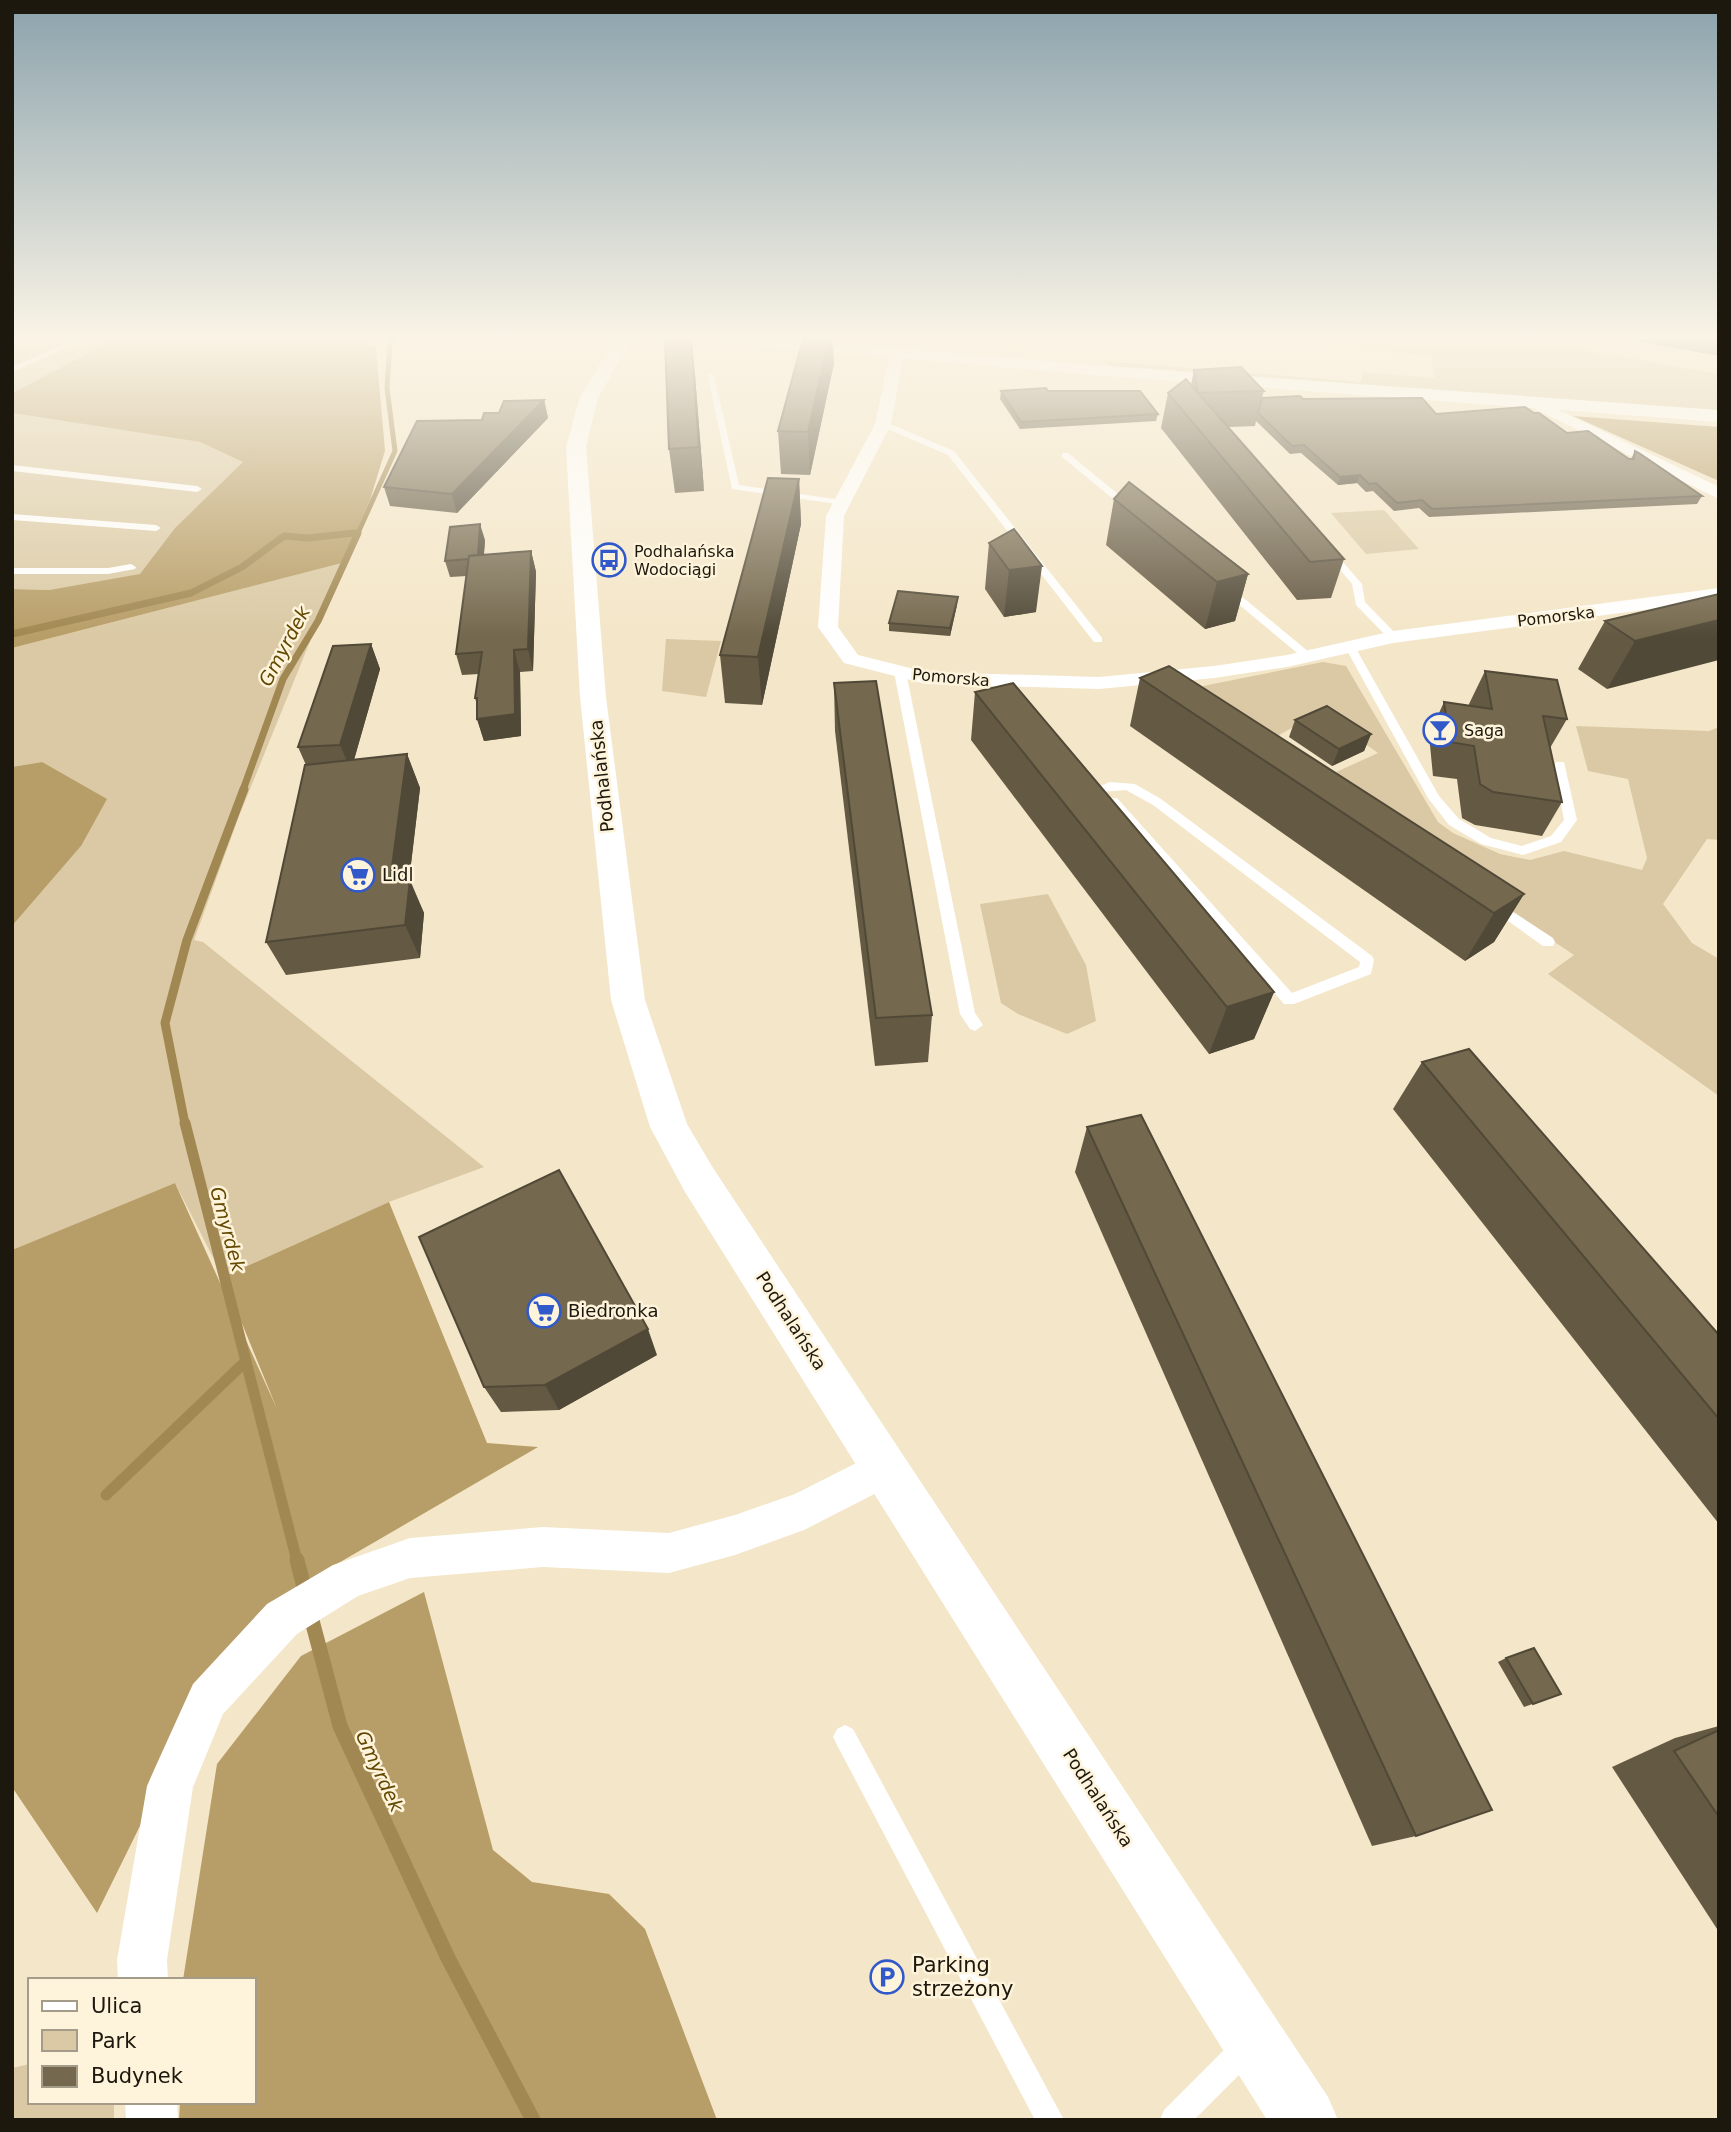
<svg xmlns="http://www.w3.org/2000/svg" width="1731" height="2132" font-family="'DejaVu Sans',sans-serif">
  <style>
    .green { fill: #dac9a4 }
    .forest { fill: #b79d67 }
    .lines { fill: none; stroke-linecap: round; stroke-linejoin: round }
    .stream-far4 { stroke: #a18852; stroke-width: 5 }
    .stream-far3 { stroke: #a18852; stroke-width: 7 }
    .stream-far2 { stroke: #a18852; stroke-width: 9 }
    .stream-far1 { stroke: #a18852; stroke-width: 11 }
    .stream { stroke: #a18852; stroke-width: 15 }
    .service { fill: #fff; fill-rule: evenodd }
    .minor { fill: #fff; fill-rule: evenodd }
    .tertiary { fill: #fff; fill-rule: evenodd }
    .wall { fill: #645943 }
    .shaded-wall { fill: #514937 }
    .building { fill: #74684e; stroke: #514937; stroke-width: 2 }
    .labels { text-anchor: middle; stroke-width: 5; stroke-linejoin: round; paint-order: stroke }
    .far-poi-label { font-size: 16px; fill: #1d180d; stroke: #fef3db; text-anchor: start }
    .far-street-label { font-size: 16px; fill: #1d180d; stroke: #fef3db }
    .street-label { font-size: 18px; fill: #1d180d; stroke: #fef3db }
    .poi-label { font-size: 18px; fill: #1d180d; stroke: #fef3db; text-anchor: start }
    .water-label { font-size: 19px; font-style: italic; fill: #624800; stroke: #fef3db }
    .near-poi-label { font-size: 21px; fill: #1d180d; stroke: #fef3db; text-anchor: start }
  </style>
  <rect width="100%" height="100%" fill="#f4e6c8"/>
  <g class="green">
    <path d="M12,339H117L12,393Z"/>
    <path d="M1335,339H1525L1719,374V416L1109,367L1104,361L1361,382L1363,372L1435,378L1431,356L1336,346Z"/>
    <path d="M12,413L200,442L244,462L175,528L140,575L49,590L12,589Z"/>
    <path d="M1384,510L1419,549L1366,554L1331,513Z"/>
    <path d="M342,563L239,816L194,940L203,942L484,1167L389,1202L223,1277L175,1183L12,1250V926L81,846L42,762L12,767V648Z"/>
    <path d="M666,639L721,641L706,697L662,691Z"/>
    <path d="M1323,662L1346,666L1438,822L1453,833L1500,854L1530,860L1564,851L1642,870L1647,858L1628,779L1588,771L1576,726L1709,731L1719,727V840L1707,839L1663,904L1692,943L1719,959V1096L1548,974L1574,955L1343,800L1334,773L1378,753L1321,712L1279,735L1240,725L1199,697L1203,686Z"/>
    <path d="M1048,894L1086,965L1096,1021L1067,1034L1018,1014L1001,1003L980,904Z"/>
    <path d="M30,2064V2102H114V2120H12V2068Z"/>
  </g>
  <g class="forest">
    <path d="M116,339H368L370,344L376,347L385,451L370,500L342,563L12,648V589L49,590L140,574L175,528L243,462L200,442L12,413V393Z"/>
    <path d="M1573,416L1719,427V481Z"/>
    <path d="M42,762L107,799L81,846L12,926V767Z"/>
    <path d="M175,1183L277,1409L223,1277L389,1202L487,1443L538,1447L330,1568L216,1672L97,1913L12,1787V1250Z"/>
    <path d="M424,1592L493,1850L532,1882L609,1894L645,1929L717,2120H179L180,2102H254V1980H183L217,1764L301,1656Z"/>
  </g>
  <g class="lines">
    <g class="stream-far4">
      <path d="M337,535L357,533"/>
      <path d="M357,535L395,451L387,388L390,344L395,339"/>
    </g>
    <g class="stream-far3">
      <path d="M12,634L191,593L242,567L284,536L308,538L354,533"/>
      <path d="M243,790L283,679L318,621L358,533"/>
    </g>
    <path class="stream-far2" d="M185,1124L165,1023L187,940L244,789"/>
    <g class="stream-far1">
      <path d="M185,1123L297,1561"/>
      <path d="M106,1495L245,1362"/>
    </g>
    <g class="stream">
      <path d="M297,1560L306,1595"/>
      <path d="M310,1613L340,1726L448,1958L533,2120"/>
    </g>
    <g class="service">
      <path d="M77,339H87L12,372V367Z"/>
      <path d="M707,373L714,375L739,485L841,500L846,503L844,505L732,489Z"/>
      <path d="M880,422H886L954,451L1102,638V642H1094L948,455L880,426Z"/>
      <path d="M1062,453H1068L1135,508V512H1129L1062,457Z"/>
      <path d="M12,465L197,486L202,489L197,492L12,471Z"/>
      <path d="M12,514L156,525L161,528L156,531L12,520Z"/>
      <path d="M1326,549H1332L1362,584L1365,602L1397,635V639H1389L1356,605L1352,584L1326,553Z"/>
      <path d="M131,564L136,567L135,569L108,574H12V568H108Z"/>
      <path d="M1220,585H1228L1310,653V657H1302L1220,589Z"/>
      <path d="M1345,643L1354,645L1439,796L1459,819L1491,838L1522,846L1551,836L1564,820L1554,765L1556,762H1564L1577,820L1561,842L1523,855L1481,844L1449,825L1428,798L1344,645Z"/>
      <path d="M900,669L906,672L975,1013L983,1025L975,1031L970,1029L960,1014L894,672Z"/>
      <path d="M1110,782L1135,784L1161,799L1372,956L1374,960L1371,974L1294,1004H1284L1109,804V798H1117L1292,993L1359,967L1360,962L1153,805L1126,790L1101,792L1095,788Z"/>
      <path d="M1495,900L1553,938L1555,942L1553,946H1543L1490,908L1488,905Z"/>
      <path d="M845,1725L853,1729L1064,2120H1035L837,1745L833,1737L837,1729Z"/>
      <path d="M1245,2035L1255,2039L1259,2049L1255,2059L1194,2120H1160L1164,2110L1235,2039Z"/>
    </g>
    <g class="minor">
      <path d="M897,349L904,353L891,424L844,516L838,627L858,655L926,672L1099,677L1214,666L1287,655L1393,631L1719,588V600L1393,643L1287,667L1214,678L1099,689L926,684L844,663L818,627L826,516L875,424L890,353Z"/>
      <path d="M1534,398L1719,487V499L1529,406L1526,403L1529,400Z"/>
      <path d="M884,1449L898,1454L903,1468L898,1482L804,1530L735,1555L669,1573L543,1567L410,1578L358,1596L297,1634L223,1714L193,1787L167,1960L168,1980H118L117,1960L147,1786L154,1770L193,1684L267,1604L333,1565L410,1538L543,1527L669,1533L735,1515L795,1494Z"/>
      <path d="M125,2102H177L178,2120H126Z"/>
    </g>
    <g class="tertiary">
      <path d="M615,339H633L598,397L586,447L606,697L645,1000L687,1124L713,1168L1328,2097L1338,2120H1267L685,1192L650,1127L611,1000L580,697L566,447L580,397Z"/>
      <path d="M727,339H795L1081,364L1719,410V422L1081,374L736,344Z"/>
    </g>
  </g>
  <g class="wall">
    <path d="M1637,339H1719V356L1636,341Z"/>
    <path d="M834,363L810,475L781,474L778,431Z"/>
    <path d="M1194,370L1264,391L1262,398L1303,399L1436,414L1534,413L1567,433L1629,459H1631L1635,451L1702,496L1697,504L1429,517L1419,508L1394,511L1373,491L1366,492L1357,483L1338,485L1301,453L1290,454L1256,421L1255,426L1228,427L1344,559L1331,598L1297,600L1161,428L1168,393L1191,385Z"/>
    <path d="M695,375L704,491L675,493L669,449Z"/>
    <path d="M1001,391H1048L1158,414L1156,421L1020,429L1000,399Z"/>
    <path d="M544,400L548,418L457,513L390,506L384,487L482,420L499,413Z"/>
    <path d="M799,479L801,524L762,705L725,703L720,655Z"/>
    <path d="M1114,499L1248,574L1235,621L1205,629L1106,545Z"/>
    <path d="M1014,529L1036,612L1004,617L985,589L989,543Z"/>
    <path d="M485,540L484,555L531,551L536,572L533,671L520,672L521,736L484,741L477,719V705L475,698L479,674L462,675L456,654L467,576L450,577L445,561Z"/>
    <path d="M1719,594L1607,689L1578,669L1605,621Z"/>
    <path d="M957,605L950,636L889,631V623Z"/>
    <path d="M371,644L380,669L354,760L407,754L420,788L409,880L424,913L420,958L286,975L266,942L306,765L298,747Z"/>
    <path d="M1485,671L1567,719L1550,748L1562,802L1542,836L1475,825L1462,818L1457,779L1433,776L1429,735L1444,702L1469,706V704Z"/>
    <path d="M1140,678L1524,894L1494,942L1465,961L1130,726Z"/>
    <path d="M834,683L932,1015L928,1062L875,1066L835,731Z"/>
    <path d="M975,692L1274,992L1254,1039L1209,1054L971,740Z"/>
    <path d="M1295,720L1371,734L1364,751L1332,766L1289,737Z"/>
    <path d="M1422,1062L1719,1335V1524L1393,1109Z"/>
    <path d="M1087,1127L1416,1836L1372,1846L1075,1172Z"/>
    <path d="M657,1355L559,1410L501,1412L484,1387Z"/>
    <path d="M1506,1658L1561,1694L1524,1707L1498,1662Z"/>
    <path d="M1719,1726V1932L1612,1767L1675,1738Z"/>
  </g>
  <g class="shaded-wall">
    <path d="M691,339L695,375L704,491L699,447Z"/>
    <path d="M829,339H833L834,363L810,475L808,432Z"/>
    <path d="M544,400L548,418L457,513L452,494Z"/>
    <path d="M1360,475L1357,483L1338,485L1340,477Z"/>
    <path d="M799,479L801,524L762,705L758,657Z"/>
    <path d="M480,524L485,540L482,574L478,558Z"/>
    <path d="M531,551L536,572L533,671L528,649Z"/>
    <path d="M1042,566L1036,612L1004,617L1009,570Z"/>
    <path d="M1248,574L1235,621L1205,629L1217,582Z"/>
    <path d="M958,597L957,605L950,636V628Z"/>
    <path d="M1719,620V660L1607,689L1635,641Z"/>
    <path d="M371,644L380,669L351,770L340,745Z"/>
    <path d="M514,650L520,672L521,736L484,741L477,719Z"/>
    <path d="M1371,734L1364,751L1332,766L1339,749Z"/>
    <path d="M407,754L420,788L405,915L390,882Z"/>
    <path d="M410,880L424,913L420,958L405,925Z"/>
    <path d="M1524,894L1494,942L1465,961L1494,913Z"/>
    <path d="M1274,992L1254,1039L1209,1054L1227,1007Z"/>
    <path d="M648,1329L657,1355L559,1410L545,1385Z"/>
  </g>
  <g class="building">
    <path d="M665,339H691L699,447L669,449Z"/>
    <path d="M803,339H829L808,432L778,431Z"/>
    <path d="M1241,367L1264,391L1198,393L1344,559L1310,562L1168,393L1186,379L1198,393L1194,370Z"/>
    <path d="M1046,388L1048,391H1140L1158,414L1021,422L1001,391Z"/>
    <path d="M1300,396L1303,399L1422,398L1436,414L1525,407L1534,413H1539L1567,433L1588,431L1629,459H1634L1635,451L1639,453L1702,496L1432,509L1422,500L1397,503L1376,483L1369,484L1360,475L1340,477L1304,445L1292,446L1258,413L1262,398Z"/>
    <path d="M544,400L452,494L384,487L417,421L482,420L484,413H499L504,401Z"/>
    <path d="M768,478L799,479L758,657L720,655Z"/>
    <path d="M1129,482L1248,574L1217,582L1114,499Z"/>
    <path d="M480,524L478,555L469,556V559L445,561L450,527Z"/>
    <path d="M1014,529L1042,566L1009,570L989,543Z"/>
    <path d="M531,551L528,649L514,650L515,714L477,719V698H475L482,652L456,654L469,556Z"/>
    <path d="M898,591L958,597L950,628L889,623Z"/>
    <path d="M1719,594V620L1635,641L1605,621Z"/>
    <path d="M371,644L340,745L298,747L333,646Z"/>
    <path d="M1169,666L1524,894L1494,913L1140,678Z"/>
    <path d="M1485,671L1557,680L1567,719L1543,716L1562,802L1493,792L1480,784L1474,746L1450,742L1444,702L1492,709Z"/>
    <path d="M876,681L932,1015L876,1018L834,683Z"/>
    <path d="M1013,683L1274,992L1227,1007L975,692Z"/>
    <path d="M1327,706L1371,734L1339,749L1295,720Z"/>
    <path d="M407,754L390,882L410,880L405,925L266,942L305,765Z"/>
    <path d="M1469,1049L1719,1335V1419L1422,1062Z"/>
    <path d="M1141,1115L1492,1810L1416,1836L1087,1127Z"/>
    <path d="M559,1170L648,1329L545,1385L484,1387L419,1237Z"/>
    <path d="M1534,1648L1561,1694L1533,1704L1506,1658Z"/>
    <path d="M1719,1730V1817L1674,1751Z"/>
  </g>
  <linearGradient id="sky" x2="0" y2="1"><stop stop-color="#8ba2ac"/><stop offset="0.53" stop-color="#faf4e6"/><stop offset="1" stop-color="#faf4e6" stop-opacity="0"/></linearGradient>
  <rect width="1731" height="637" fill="url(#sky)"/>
  <defs>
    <symbol id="bus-ring" viewBox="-11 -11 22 22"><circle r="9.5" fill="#fef3db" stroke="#3159c9" stroke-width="1.5"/><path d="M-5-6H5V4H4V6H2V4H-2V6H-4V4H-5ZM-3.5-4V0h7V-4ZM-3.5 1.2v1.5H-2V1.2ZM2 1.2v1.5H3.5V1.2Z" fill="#3159c9"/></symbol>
    <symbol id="bar-ring" viewBox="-11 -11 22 22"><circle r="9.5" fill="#fef3db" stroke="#3159c9" stroke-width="1.5"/><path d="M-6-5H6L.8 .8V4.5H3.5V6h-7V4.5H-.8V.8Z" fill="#3159c9"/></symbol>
    <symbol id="supermarket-ring" viewBox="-11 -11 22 22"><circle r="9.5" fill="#fef3db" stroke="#3159c9" stroke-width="1.5"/><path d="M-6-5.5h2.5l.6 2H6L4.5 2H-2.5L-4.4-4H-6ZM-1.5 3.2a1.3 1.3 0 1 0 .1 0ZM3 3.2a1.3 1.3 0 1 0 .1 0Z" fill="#3159c9"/></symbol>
    <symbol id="parking-ring" viewBox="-11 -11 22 22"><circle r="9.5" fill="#fef3db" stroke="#3159c9" stroke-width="1.5"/><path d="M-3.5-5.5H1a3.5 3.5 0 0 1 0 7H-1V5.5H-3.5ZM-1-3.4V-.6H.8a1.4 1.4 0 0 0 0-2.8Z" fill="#3159c9"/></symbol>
  </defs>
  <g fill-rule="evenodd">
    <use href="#bus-ring" x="590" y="541" width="38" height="38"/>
    <use href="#bar-ring" x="1421" y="711" width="38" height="38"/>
    <use href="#supermarket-ring" x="339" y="856" width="38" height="38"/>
    <use href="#supermarket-ring" x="525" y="1292" width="38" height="38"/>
    <use href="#parking-ring" x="868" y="1958" width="38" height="38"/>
  </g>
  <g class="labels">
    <g class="far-poi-label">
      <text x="634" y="557">Podhalańska<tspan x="634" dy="18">Wodociągi</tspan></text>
      <text x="1464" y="736">Saga</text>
    </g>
    <g class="far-street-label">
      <text transform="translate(1556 616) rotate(-7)" y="6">Pomorska</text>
      <text transform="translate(951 677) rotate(5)" y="6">Pomorska</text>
    </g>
    <g class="street-label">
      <text transform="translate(602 776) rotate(-96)" y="6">Podhalańska</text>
      <text transform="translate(791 1321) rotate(57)" y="6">Podhalańska</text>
      <text transform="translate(1098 1798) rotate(57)" y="6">Podhalańska</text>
    </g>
    <g class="poi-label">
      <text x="382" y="881">Lidl</text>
      <text x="568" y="1317">Biedronka</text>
    </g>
    <g class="water-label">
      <text transform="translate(284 646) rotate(-62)" y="7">Gmyrdek</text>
      <text transform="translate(228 1229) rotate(75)" y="7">Gmyrdek</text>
      <text transform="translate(380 1771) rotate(65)" y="7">Gmyrdek</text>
    </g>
    <g class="near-poi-label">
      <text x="912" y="1972">Parking<tspan x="912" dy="24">strzeżony</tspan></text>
    </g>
  </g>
  <rect width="1731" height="2132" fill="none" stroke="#1d180d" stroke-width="28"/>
  <rect x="28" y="1978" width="228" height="126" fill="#fef3db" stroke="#a49b89" stroke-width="2"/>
  <rect x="42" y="2001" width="35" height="10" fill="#ffffff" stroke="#a49b89" stroke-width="2"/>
  <text x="91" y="2013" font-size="21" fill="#1d180d">Ulica</text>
  <rect x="42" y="2030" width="35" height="21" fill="#dac9a4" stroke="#a49b89" stroke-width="2"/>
  <text x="91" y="2048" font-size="21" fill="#1d180d">Park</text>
  <rect x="42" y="2066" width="35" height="21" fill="#74684e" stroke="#a49b89" stroke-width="2"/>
  <text x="91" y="2083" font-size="21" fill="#1d180d">Budynek</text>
</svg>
